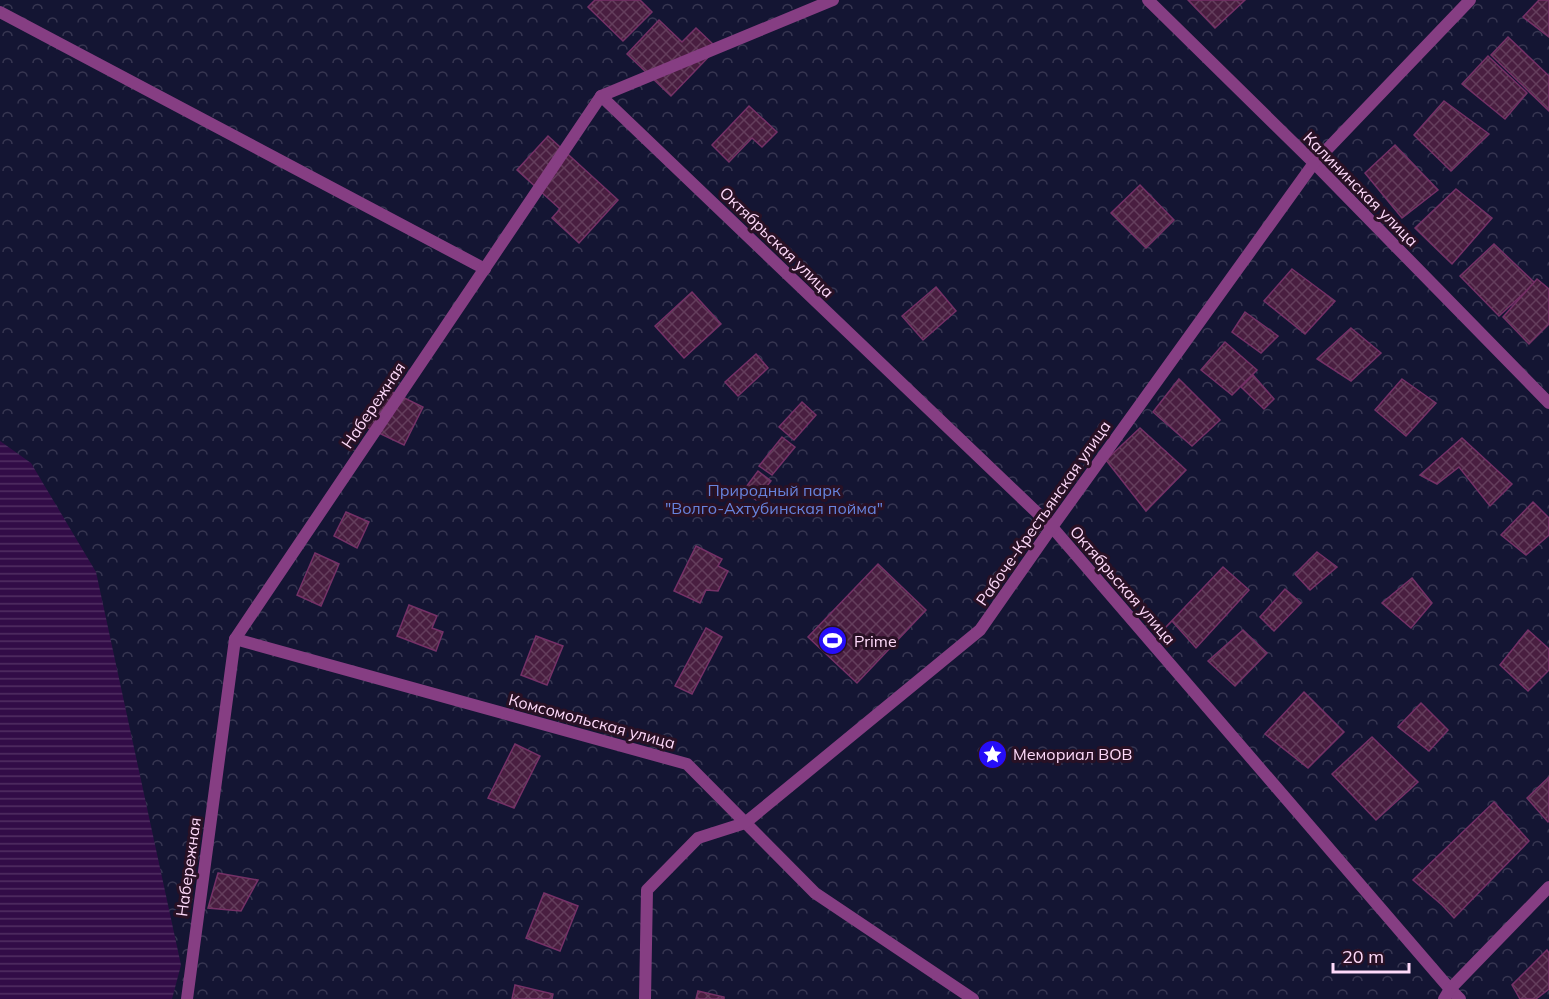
<svg xmlns="http://www.w3.org/2000/svg" width="1549" height="999" font-family="Mulish,sans-serif">
  <style>
    .park { fill: url(#park-crowns) }
    .water { fill: url(#water-rules) }
    .building { fill: url(#building-cross-hatch); stroke: #753167; stroke-width: 1.5 }
    .lines { fill: none; stroke-linecap: round; stroke-linejoin: round }
    .lane { stroke: #863e83; stroke-width: 12 }
    .street { stroke: #863e83; stroke-width: 12 }
    .labels { text-anchor: middle; stroke-width: 6; stroke-linejoin: round; paint-order: stroke }
    .street-label { font-size: 16px; fill: #fedafa; stroke: #291125 }
    .park-label { font-size: 16px; fill: #6784dd; stroke: #291125 }
    .poi-label { font-size: 16px; fill: #fedafa; stroke: #291125; text-anchor: start }
  </style>
  <defs>
    <pattern id="park-crowns" width="20" height="18" patternUnits="userSpaceOnUse" patternTransform="scale(1.5)"><rect width="20" height="18" fill="#141533"/><path d="M2 6a3 3 0 1 1 6 0M12 15a3 3 0 1 1 6 0" fill="none" stroke="#373651"/></pattern>
    <pattern id="water-rules" width="6" height="5" patternUnits="userSpaceOnUse" patternTransform="scale(1.5)"><rect width="6" height="5" fill="#320c47"/><path d="M0 2.5h6" fill="none" stroke="#512f62"/></pattern>
    <pattern id="building-cross-hatch" width="8" height="8" patternUnits="userSpaceOnUse" patternTransform="scale(1.5)"><rect width="8" height="8" fill="#491e40"/><path d="M0 0l8 8M0 8l8-8" fill="none" stroke="#643e5c"/></pattern>
  </defs>
  <rect width="100%" height="100%" fill="#291125"/>
  <rect class="park" x="0" y="0" width="1549" height="999"/>
  <path class="water" d="M0,441L31,463L96,572L181,965L172,999H0Z"/>
  <g class="building">
    <path d="M595,0H640L652,12L623,41L588,7Z"/>
    <path d="M1188,0H1245L1215,28Z"/>
    <path d="M1539,0H1549V37L1523,17Z"/>
    <path d="M659,20L682,42L696,28L717,48L671,96L627,54Z"/>
    <path d="M1508,37L1549,76V111L1491,55Z"/>
    <path d="M1488,56L1527,93L1505,119L1462,84Z"/>
    <path d="M1444,101L1489,134L1451,171L1414,135Z"/>
    <path d="M749,106L777,132L762,147L752,138L729,162L712,145Z"/>
    <path d="M548,136L618,200L579,243L552,218L560,209L517,170Z"/>
    <path d="M1395,145L1438,190L1402,218L1365,173Z"/>
    <path d="M1140,185L1174,220L1146,248L1111,213Z"/>
    <path d="M1456,189L1492,218L1452,264L1415,228Z"/>
    <path d="M1494,244L1535,283L1499,316L1460,276Z"/>
    <path d="M1292,269L1335,301L1305,334L1264,301Z"/>
    <path d="M1537,279L1549,289V324L1529,344L1503,317Z"/>
    <path d="M936,287L956,311L923,340L902,316Z"/>
    <path d="M692,292L721,324L684,358L655,326Z"/>
    <path d="M1245,312L1278,336L1261,353L1232,332Z"/>
    <path d="M1351,328L1381,353L1351,381L1317,359Z"/>
    <path d="M1225,342L1257,370L1232,395L1201,370Z"/>
    <path d="M756,354L768,368L738,396L725,382Z"/>
    <path d="M1253,375L1274,399L1264,409L1241,387Z"/>
    <path d="M1179,379L1220,420L1192,446L1153,412Z"/>
    <path d="M1402,379L1436,403L1406,436L1375,410Z"/>
    <path d="M384,388L423,407L404,445L366,427Z"/>
    <path d="M802,402L816,415L794,440L779,427Z"/>
    <path d="M1140,428L1186,470L1146,511L1106,460Z"/>
    <path d="M782,437L795,447L772,475L759,466Z"/>
    <path d="M1462,438L1512,484L1490,506L1459,467L1437,484L1420,475Z"/>
    <path d="M758,471L771,481L756,500L743,491Z"/>
    <path d="M1533,502L1549,518V535L1526,555L1501,535Z"/>
    <path d="M346,512L369,522L357,548L334,536Z"/>
    <path d="M696,546L722,559L718,566L728,571L718,591L706,590L700,603L674,591Z"/>
    <path d="M1317,552L1337,567L1310,590L1295,574Z"/>
    <path d="M315,553L339,564L321,606L297,595Z"/>
    <path d="M878,564L926,610L857,683L808,637Z"/>
    <path d="M1223,567L1249,590L1196,648L1172,621L1165,628Z"/>
    <path d="M1412,578L1432,603L1411,628L1382,603Z"/>
    <path d="M1285,589L1301,603L1274,631L1260,617Z"/>
    <path d="M409,605L437,616L432,628L443,632L436,651L397,636Z"/>
    <path d="M706,628L722,637L692,694L675,686Z"/>
    <path d="M1243,630L1267,653L1235,686L1208,661Z"/>
    <path d="M1528,630L1549,649V670L1528,691L1500,665Z"/>
    <path d="M536,636L563,646L547,685L521,675Z"/>
    <path d="M1304,692L1344,732L1308,768L1265,734Z"/>
    <path d="M1421,703L1448,730L1429,751L1398,727Z"/>
    <path d="M1372,737L1418,782L1376,820L1332,774Z"/>
    <path d="M515,744L540,756L514,808L488,798Z"/>
    <path d="M1549,777V821L1548,822L1527,798Z"/>
    <path d="M1494,802L1529,841L1454,918L1442,905L1413,880Z"/>
    <path d="M218,873L258,880L241,911L208,908Z"/>
    <path d="M544,893L578,906L560,951L526,938Z"/>
    <path d="M1547,950L1549,953V989L1536,999H1520L1512,985Z"/>
    <path d="M515,985L553,994L552,999H512Z"/>
    <path d="M698,991L724,997V999H696Z"/>
  </g>
  <g class="lines">
    <path class="lane" d="M0,12L485,269"/>
    <g class="street">
      <path d="M1148,0L1314,163L1549,403"/>
      <path d="M601,96L1052,527L1450,989L1460,999"/>
      <path d="M235,639L687,764L815,893L973,999"/>
      <path d="M187,999L235,639L601,96L833,0"/>
      <path d="M645,999L647,890L698,838L745,823L980,630L1052,527L1314,163L1470,0"/>
      <path d="M1444,999L1450,989L1549,887"/>
    </g>
  </g>
  <defs>
    <symbol id="stadium-disc" viewBox="-11 -11 22 22"><circle r="9.5" fill="#260df8" stroke="#291125"/><path d="M0-5a6.5 5 0 1 0 0 10a6.5 5 0 1 0 0-10ZM-3.5-1.8h7v3.6h-7Z" fill="#fff"/></symbol>
    <symbol id="sight-disc" viewBox="-11 -11 22 22"><circle r="9.5" fill="#260df8" stroke="#291125"/><path d="M0-6L1.8-2.2L6-1.7L2.9 1.2L3.7 5.4L0 3.3L-3.7 5.4L-2.9 1.2L-6-1.7L-1.8-2.2Z" fill="#fff"/></symbol>
  </defs>
  <g fill-rule="evenodd">
    <use href="#stadium-disc" x="816" y="624" width="33" height="33"/>
    <use href="#sight-disc" x="976" y="738" width="33" height="33"/>
  </g>
  <g class="labels">
    <g class="street-label">
      <text transform="translate(1361 189) rotate(45)" y="6">Калининская улица</text>
      <text transform="translate(777 242) rotate(44)" y="6">Октябрьская улица</text>
      <text transform="translate(373 405) rotate(-56)" y="6">Набережная</text>
      <text transform="translate(1043 513) rotate(-55)" y="6">Рабоче-Крестьянская улица</text>
      <text transform="translate(1123 585) rotate(49)" y="6">Октябрьская улица</text>
      <text transform="translate(592 721) rotate(15)" y="6">Комсомольская улица</text>
      <text transform="translate(188 867) rotate(-82)" y="6">Набережная</text>
    </g>
    <g class="park-label">
      <text x="774" y="496">Природный парк<tspan x="774" dy="18">"Волго-Ахтубинская пойма"</tspan></text>
    </g>
    <g class="poi-label">
      <text x="854" y="647">Prime</text>
      <text x="1013" y="760">Мемориал ВОВ</text>
    </g>
  </g>
  <path d="M1333 963v9h76v-9" fill="none" stroke="#fedafa" stroke-width="3"/>
  <text x="1342" y="963" font-size="18" fill="#fedafa" stroke="#291125" stroke-width="4.5" paint-order="stroke">20 m</text>
</svg>
